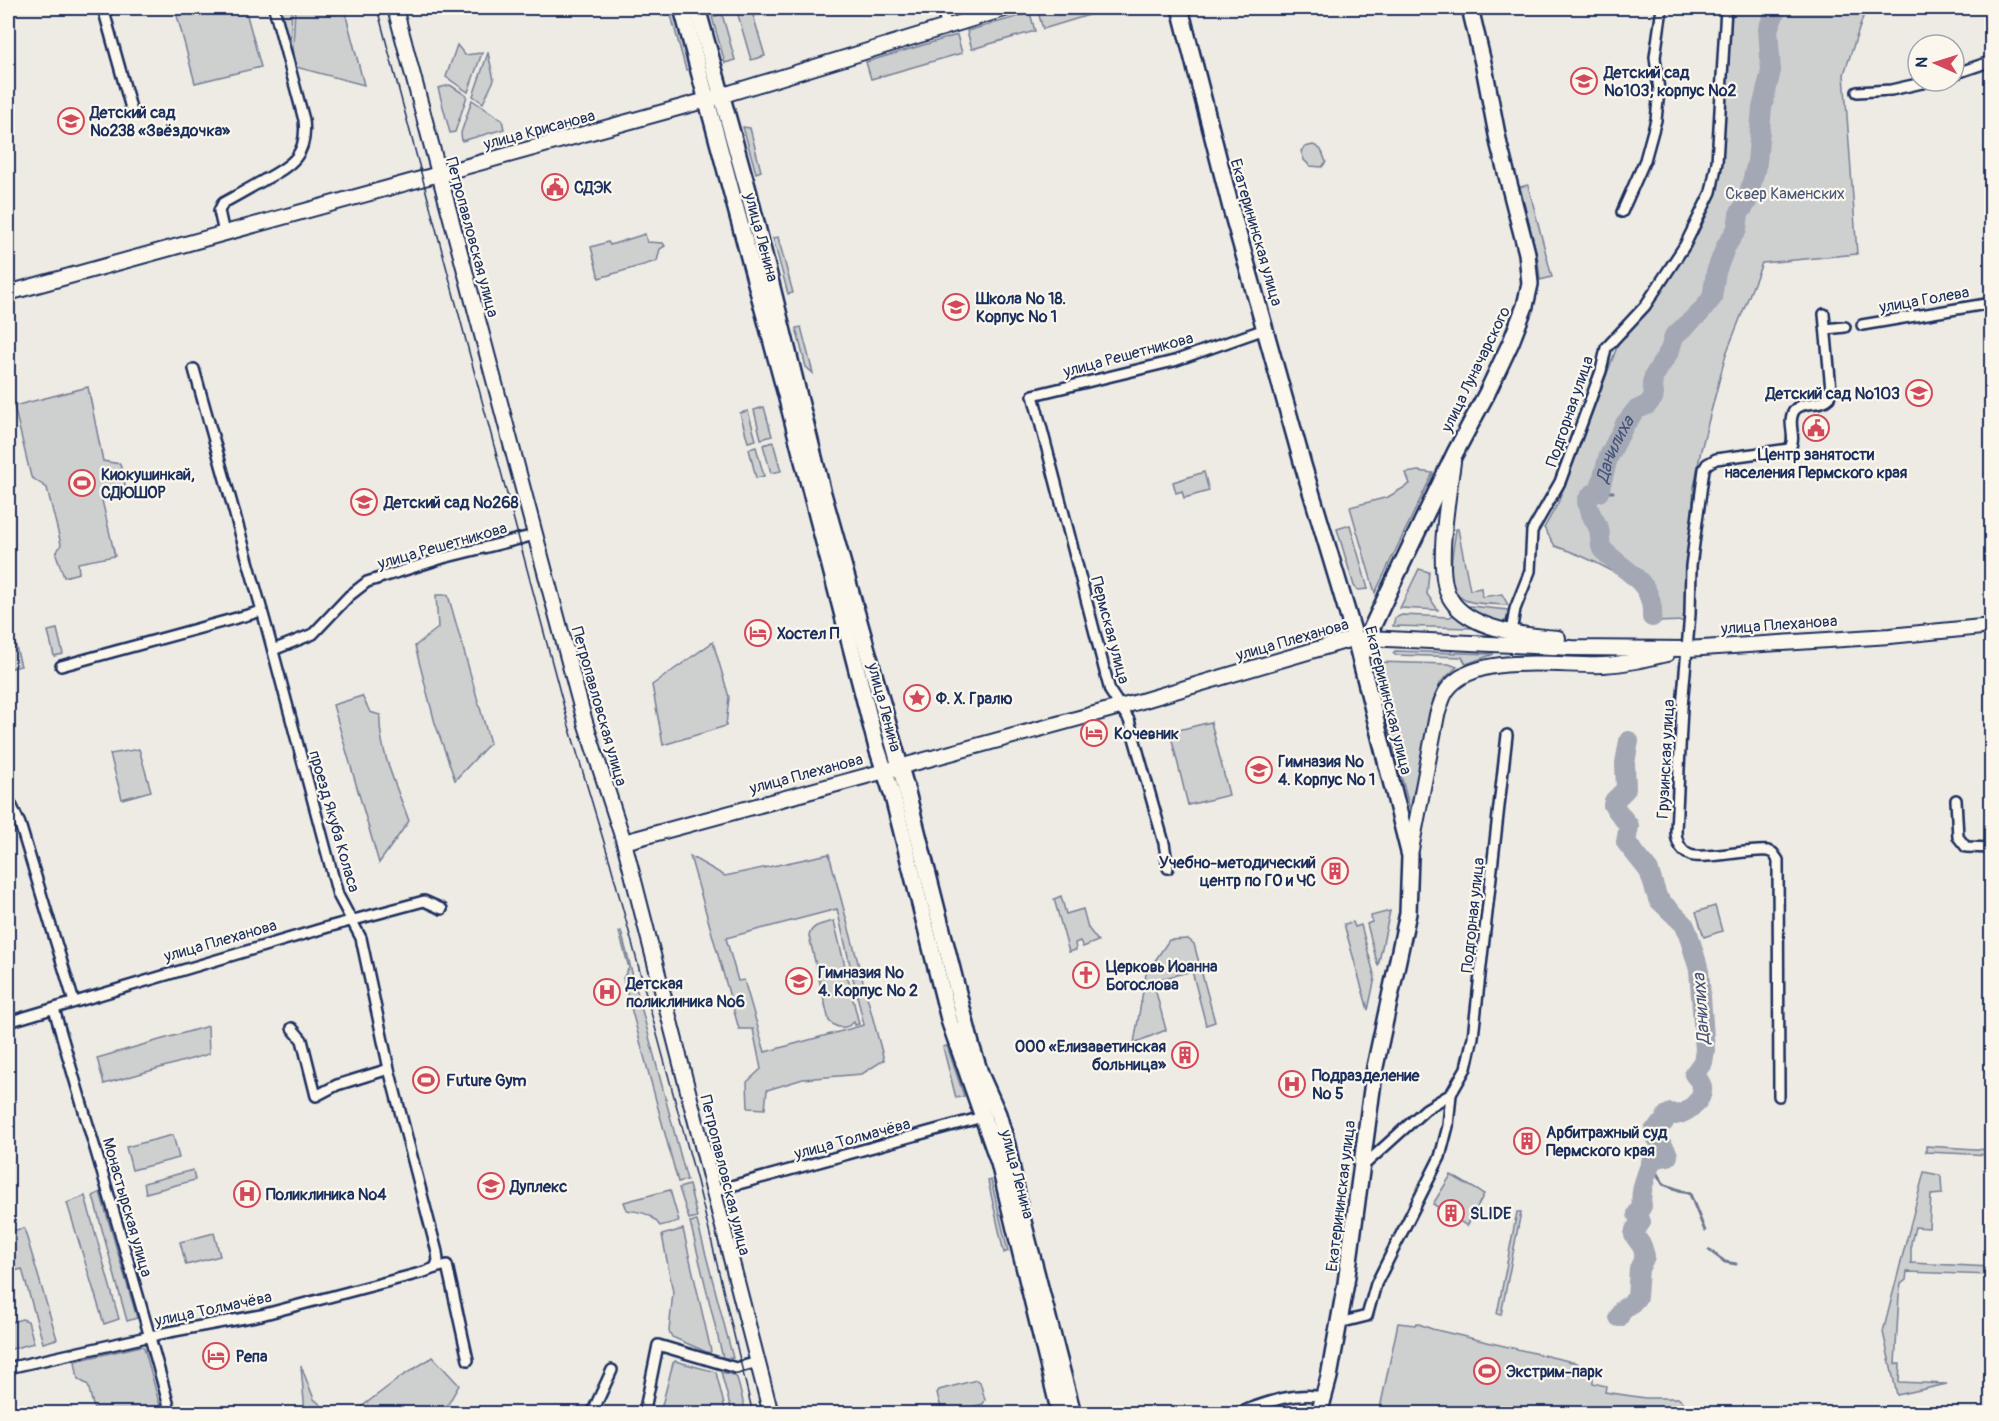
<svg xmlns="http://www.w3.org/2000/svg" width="1999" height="1421" font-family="Pangolin,sans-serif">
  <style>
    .green { fill: #cecfcf; stroke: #747f96; stroke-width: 1.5; fill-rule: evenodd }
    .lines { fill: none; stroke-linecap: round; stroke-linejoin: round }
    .stream { stroke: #6d7892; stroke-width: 3 }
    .river { stroke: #a3a8b4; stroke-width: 20 }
    .street-casing { stroke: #1b2f5e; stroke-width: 14 }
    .secondary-casing { stroke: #1b2f5e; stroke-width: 18 }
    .primary-casing { stroke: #1b2f5e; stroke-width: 20 }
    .street { stroke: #fbf7ec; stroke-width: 9 }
    .secondary { stroke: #fbf7ec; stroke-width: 14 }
    .primary { stroke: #fbf7ec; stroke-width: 15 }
    .tram { stroke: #1b2f5e; stroke-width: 1.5 }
    .labels { text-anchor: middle; stroke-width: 4.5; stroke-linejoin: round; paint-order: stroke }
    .poi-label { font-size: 16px; font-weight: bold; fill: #1b2f5e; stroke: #fbf7ec; text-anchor: start }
    .street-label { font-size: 16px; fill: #1b2f5e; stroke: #fbf7ec }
    .park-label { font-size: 16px; fill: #48577a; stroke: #fbf7ec }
    .water-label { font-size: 18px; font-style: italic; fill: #445378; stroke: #fbf7ec }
  </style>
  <rect width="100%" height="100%" fill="#eeebe4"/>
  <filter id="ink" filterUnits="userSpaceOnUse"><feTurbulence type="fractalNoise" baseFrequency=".0167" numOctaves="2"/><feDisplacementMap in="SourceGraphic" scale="12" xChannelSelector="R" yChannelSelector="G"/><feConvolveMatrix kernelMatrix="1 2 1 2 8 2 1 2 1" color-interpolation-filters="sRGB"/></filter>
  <g filter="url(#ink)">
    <g class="green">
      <path d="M175,8H245L261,67L195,83Z"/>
      <path d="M278,8H292L290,51Z"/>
      <path d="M295,8H344L364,85L292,66Z"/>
      <path d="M669,8H676L692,68L686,70Z"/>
      <path d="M736,8H751L765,56L751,60Z"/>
      <path d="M1051,8H1108L1109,9L1043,29L1038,12Z"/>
      <path d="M1732,8H1866L1844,74L1857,254L1762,263L1726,354L1701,450L1694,487L1684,621L1655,622L1653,600C1624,575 1591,558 1555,546L1544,528L1558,503L1620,339L1627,336L1626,332C1640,321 1651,304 1661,289C1686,252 1713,211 1722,166Z"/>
      <path d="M1030,13L1035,31L972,49L967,31Z"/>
      <path d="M722,14L735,60L725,63L712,17Z"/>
      <path d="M957,35L962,53L871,79L866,62Z"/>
      <path d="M457,45L465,55L482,53L468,92L446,77Z"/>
      <path d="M488,53L494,80L483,103L473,96Z"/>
      <path d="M450,85L467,96L455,132L450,133L438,88Z"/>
      <path d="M472,100L502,120L504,129L462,141L461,133Z"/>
      <path d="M743,127L750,128L761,171L756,173Z"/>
      <path d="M1313,145C1323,148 1322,153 1326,162L1322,167L1310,166L1304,160L1301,151L1305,147Z"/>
      <path d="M1528,185L1552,277L1540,280L1538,260L1520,187Z"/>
      <path d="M645,234L647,242L663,243L665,246L660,249L657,261L599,278L591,247L608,242L610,245Z"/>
      <path d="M778,237L793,293L788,294L773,238Z"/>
      <path d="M801,327L813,373L806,367L796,328Z"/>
      <path d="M88,387L103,461L120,464L126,489L101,496L115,556L78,563L79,573L64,577L56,554L61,544L47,488L31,477L14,406Z"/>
      <path d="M764,407L772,436L761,439L754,410Z"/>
      <path d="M748,411L756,440L748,442L740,413Z"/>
      <path d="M773,442L781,471L771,473L763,445Z"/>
      <path d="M756,447L764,476L756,478L749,449Z"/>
      <path d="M1418,471L1433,473L1375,593L1350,507L1388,497L1410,484L1406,473Z"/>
      <path d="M1204,472L1209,491L1184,498L1182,491L1176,493L1173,482Z"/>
      <path d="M1350,525L1368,589L1358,590L1354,586L1337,529Z"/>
      <path d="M1456,529H1458L1470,590L1481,588L1482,597L1502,594L1508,605C1495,604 1477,605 1465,600C1442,589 1454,549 1456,529Z"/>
      <path d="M1419,569L1429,572L1427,594L1438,610L1400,608Z"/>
      <path d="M436,595H448L490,743L455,780L435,723L415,646L438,628Z"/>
      <path d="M1470,606L1508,610V618L1504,622L1497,623L1463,607Z"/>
      <path d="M1456,614L1471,628L1393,626L1395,618L1402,615L1450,617Z"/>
      <path d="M57,629L63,654L54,656L48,631Z"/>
      <path d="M713,642L729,697L726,726L663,745L652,685Z"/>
      <path d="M15,643L21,666L8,669V645Z"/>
      <path d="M1395,651L1494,654L1466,664L1462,657L1395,655L1393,653Z"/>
      <path d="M1375,662L1449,664L1457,667L1441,682L1433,700L1413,821L1381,700Z"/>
      <path d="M362,696L370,712L380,715C378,749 398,790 409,821L379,863L333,705Z"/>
      <path d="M1211,722L1229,795L1188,805L1170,732Z"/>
      <path d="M139,749L151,791L122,799L110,754Z"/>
      <path d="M829,854L884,1060L862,1074L803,1079L767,1090L765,1109L748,1108L747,1082L761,1069L753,1029H739L690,856L725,876ZM837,909L864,1025L765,1052L744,980L738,981L726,938Z"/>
      <path d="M1061,896L1066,914L1083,909L1088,928L1098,941L1083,947L1080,941L1075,943L1076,950L1069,952L1054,899Z"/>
      <path d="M1715,906L1722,931L1704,937L1696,912Z"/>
      <path d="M1390,911L1378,966L1367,924L1372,922L1371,916Z"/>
      <path d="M834,921L859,1024L855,1025L854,1022C845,1030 837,1029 829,1021L809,936C812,924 823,924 834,921Z"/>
      <path d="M1353,922L1355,927L1361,925L1375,978L1368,1010L1344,924Z"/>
      <path d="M621,931L687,1180L678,1182L623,978L629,968L619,932Z"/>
      <path d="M1188,939L1194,944L1215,1022L1206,1025L1192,971L1153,981L1166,1030L1134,1043L1146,974L1169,940Z"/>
      <path d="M208,1026L209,1054L104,1084L97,1058Z"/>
      <path d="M947,1046L964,1096L956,1098L943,1047Z"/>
      <path d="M173,1135L179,1158L132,1170L126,1147Z"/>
      <path d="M1926,1146L1991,1150V1155L1926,1152Z"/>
      <path d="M193,1170L195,1180L146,1193L144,1183Z"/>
      <path d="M1924,1172L1939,1175L1941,1177L1942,1194L1931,1195L1929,1228L1915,1227L1911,1243V1263L1991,1267V1275L1907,1272L1906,1280L1901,1284L1899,1295L1895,1364H1900L1899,1382L1947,1384L1897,1395L1883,1332Z"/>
      <path d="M1451,1175L1484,1194L1467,1226L1433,1204Z"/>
      <path d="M991,1180L1008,1251L1004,1253L988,1181Z"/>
      <path d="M689,1185L697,1217L689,1219L679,1188Z"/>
      <path d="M670,1190L679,1221L660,1226C650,1212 643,1213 627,1210L624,1202Z"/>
      <path d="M100,1192L137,1318L127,1321L93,1196Z"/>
      <path d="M85,1196L119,1319L104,1324L67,1203Z"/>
      <path d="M1517,1212H1521L1501,1315L1497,1314Z"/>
      <path d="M697,1221L733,1358H723L690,1222Z"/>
      <path d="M24,1228L57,1339L43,1343L22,1269L8,1273V1232Z"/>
      <path d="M683,1229L711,1351L709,1353L672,1337L669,1331L673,1292L662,1235Z"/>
      <path d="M214,1233L220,1256L186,1265L180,1242Z"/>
      <path d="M22,1319L28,1321L34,1343L8,1350V1323Z"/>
      <path d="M1398,1323L1415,1325L1416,1323L1432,1329L1577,1363L1593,1378V1383L1606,1386L1605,1392L1645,1398H1678L1695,1413H1379Z"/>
      <path d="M141,1346L144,1347L162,1413H95L88,1385L78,1379L75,1361Z"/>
      <path d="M433,1357L459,1385L443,1413H343L357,1410L402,1376Z"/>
      <path d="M675,1361L716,1372L726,1413H660L673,1363Z"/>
      <path d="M301,1366L314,1399L330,1413H305Z"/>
      <path d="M721,1372L734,1375L737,1378L746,1413H732Z"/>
      <path d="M976,1380L980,1382L985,1400L983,1404L947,1413L942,1412L937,1393L939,1390Z"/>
    </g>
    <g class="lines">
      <g class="stream">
        <path d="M1599,492H1613"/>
        <path d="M1650,1166L1655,1170L1663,1184L1690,1194L1705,1231"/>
        <path d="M1709,1250L1725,1262L1736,1264"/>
      </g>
      <g class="river">
        <path id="s1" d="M1652,617C1654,580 1625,573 1602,549C1599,543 1601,536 1599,529C1595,519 1588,513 1587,501L1592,494L1599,492L1608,458L1625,424L1636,410L1647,405L1653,398L1654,394L1652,384L1654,376L1670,350L1674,336L1700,313L1712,298L1716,272L1726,246L1737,229L1739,214L1747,202L1757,162L1762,108L1771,71L1768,29L1777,8"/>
        <path d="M1619,1317L1623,1309L1631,1304L1637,1297L1639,1269L1645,1256L1642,1246L1634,1235L1635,1230L1641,1222L1637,1214L1642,1206C1639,1190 1647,1175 1652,1159L1668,1156C1667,1146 1655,1142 1654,1131L1664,1122L1667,1115L1671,1113L1676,1115C1687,1113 1704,1100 1702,1087C1701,1082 1697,1078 1694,1074L1703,1062L1705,1050L1699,970L1688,933L1684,924L1658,899L1649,871L1626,842L1629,826L1613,805L1614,801L1626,789L1625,763L1629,741"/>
      </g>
      <defs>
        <g id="street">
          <path d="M103,8L132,112"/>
          <path d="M941,8L947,25"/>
          <path d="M1954,74L1992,61"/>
          <path d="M1857,92L1891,90L1931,81"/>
          <path d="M1622,212L1645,160L1656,120L1659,91L1655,57L1662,8"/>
          <path d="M224,233L219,211L223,203C236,196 250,188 264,180C292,165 308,155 304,120L274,8"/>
          <path d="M1862,325L1992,303"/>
          <path d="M1826,329L1845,327"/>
          <path d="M1511,632L1515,609L1530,571L1532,531L1560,482L1601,371L1606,348L1645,306L1685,245L1711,192L1717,162L1726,8"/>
          <path d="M273,650L313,634L349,596L367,582L443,558L535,535"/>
          <path d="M61,666L262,611"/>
          <path d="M8,798L20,824L74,1002"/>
          <path d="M1956,800L1958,837L1966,847L1992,848"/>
          <path d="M1168,868L1164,843L1129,720L1110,691L1033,395L1174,361L1265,329"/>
          <path d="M54,1009C93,1144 135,1278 171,1414"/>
          <path d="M8,1022L328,927L424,901L442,909"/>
          <path d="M292,1028L302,1040L316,1096L337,1085L389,1069"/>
          <path d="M1779,1096L1778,860L1773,853L1768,851C1749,849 1703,860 1690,855C1680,851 1676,840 1676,831L1682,707L1690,614L1691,566L1704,469L1707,464L1716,459L1789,449C1798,438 1786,423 1794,411C1801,400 1820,407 1829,398L1831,390L1824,314"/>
          <path d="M1362,1167L1426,1109L1451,1094L1466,1068L1473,1037L1507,735"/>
          <path d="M713,1191L986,1116"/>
          <path d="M435,1268L447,1265L468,1360"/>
          <path d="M1339,1323L1367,1316L1376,1284L1440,1157L1448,1126L1451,1094"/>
          <path d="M8,1368L169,1332L261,1315L424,1272L435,1268L438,1261L437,1252L389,1069L361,938L338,895L266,625L194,369"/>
          <path d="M593,1411L612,1370"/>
          <path d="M644,1414L658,1345L736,1368L758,1362"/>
          <path d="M1235,1414C1263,1404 1293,1391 1323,1397"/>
        </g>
        <g id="secondary">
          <path d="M395,8L585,722L624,842L771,1414"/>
          <path d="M8,293L707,100L1008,8"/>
          <path d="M1453,462C1449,493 1434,572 1450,598C1467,629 1526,636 1558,638"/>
          <path d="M1367,638L1572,648L1687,649L1890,636L1992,626"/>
          <path d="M624,842L1138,702L1355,638"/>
          <path d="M1410,855L1437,715C1440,707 1442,697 1447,690C1475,651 1562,667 1603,665C1625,664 1646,659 1667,654"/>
        </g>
        <g id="primary">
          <path d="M682,8L785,391L877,748L892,793L950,1023L999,1163L1060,1414"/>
          <path d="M697,8L748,190L822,490L906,788L972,1048L981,1076L998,1114L1007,1145L1021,1214L1073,1414"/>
          <path d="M1180,8L1232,212L1303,465L1355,638L1410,856L1408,913L1375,1067L1346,1283L1329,1377L1319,1414"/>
          <path d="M1361,659L1367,638L1389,591L1455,453L1487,393L1511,342L1525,306L1530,284L1527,253L1499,145L1484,67L1470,8"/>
        </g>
      </defs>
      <use href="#street" class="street-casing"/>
      <use href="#secondary" class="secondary-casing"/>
      <use href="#primary" class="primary-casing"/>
      <use href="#street" class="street"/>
      <use href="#secondary" class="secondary"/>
      <use href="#primary" class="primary"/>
      <path class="tram" d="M377,8L569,726L610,862L697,1181L753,1414"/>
    </g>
  </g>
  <defs>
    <symbol id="school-ring" viewBox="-11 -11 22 22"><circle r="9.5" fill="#fbf7ec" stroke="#d1495b" stroke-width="1.5"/><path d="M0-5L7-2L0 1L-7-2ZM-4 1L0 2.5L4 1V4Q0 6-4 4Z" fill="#d1495b"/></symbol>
    <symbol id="civic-ring" viewBox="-11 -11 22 22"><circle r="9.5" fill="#fbf7ec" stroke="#d1495b" stroke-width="1.5"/><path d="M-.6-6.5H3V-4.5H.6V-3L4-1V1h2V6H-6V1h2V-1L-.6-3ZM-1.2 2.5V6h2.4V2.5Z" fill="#d1495b"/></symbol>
    <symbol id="stadium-ring" viewBox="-11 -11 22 22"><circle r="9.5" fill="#fbf7ec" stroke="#d1495b" stroke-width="1.5"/><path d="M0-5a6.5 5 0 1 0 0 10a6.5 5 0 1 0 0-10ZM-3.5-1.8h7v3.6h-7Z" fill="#d1495b"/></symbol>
    <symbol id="hotel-ring" viewBox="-11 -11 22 22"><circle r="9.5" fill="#fbf7ec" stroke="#d1495b" stroke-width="1.5"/><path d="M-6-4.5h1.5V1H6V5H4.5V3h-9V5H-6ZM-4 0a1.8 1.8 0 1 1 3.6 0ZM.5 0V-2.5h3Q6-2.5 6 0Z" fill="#d1495b"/></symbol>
    <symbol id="sight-ring" viewBox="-11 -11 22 22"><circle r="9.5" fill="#fbf7ec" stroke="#d1495b" stroke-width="1.5"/><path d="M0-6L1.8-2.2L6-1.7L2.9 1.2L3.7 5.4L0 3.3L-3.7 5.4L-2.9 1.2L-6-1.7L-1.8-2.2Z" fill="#d1495b"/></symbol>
    <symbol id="building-ring" viewBox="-11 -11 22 22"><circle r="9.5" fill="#fbf7ec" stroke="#d1495b" stroke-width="1.5"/><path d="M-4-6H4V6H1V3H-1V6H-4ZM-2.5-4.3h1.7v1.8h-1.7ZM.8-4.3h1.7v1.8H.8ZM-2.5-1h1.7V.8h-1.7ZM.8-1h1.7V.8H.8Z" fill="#d1495b"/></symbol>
    <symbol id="church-ring" viewBox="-11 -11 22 22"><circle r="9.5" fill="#fbf7ec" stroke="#d1495b" stroke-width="1.5"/><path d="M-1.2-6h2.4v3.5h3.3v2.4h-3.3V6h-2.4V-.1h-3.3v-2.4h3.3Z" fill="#d1495b"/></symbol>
    <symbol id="hospital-ring" viewBox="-11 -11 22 22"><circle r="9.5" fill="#fbf7ec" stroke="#d1495b" stroke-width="1.5"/><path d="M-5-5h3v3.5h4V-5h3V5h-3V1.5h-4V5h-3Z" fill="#d1495b"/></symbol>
  </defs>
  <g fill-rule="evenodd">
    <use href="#school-ring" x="1569" y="66" width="30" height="30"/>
    <use href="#school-ring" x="56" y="106" width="30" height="30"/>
    <use href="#civic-ring" x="540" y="172" width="30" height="30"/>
    <use href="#school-ring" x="941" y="292" width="30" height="30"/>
    <use href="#school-ring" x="1904" y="378" width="30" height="30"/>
    <use href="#civic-ring" x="1801" y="413" width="30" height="30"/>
    <use href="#stadium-ring" x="67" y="468" width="30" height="30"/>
    <use href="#school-ring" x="349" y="487" width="30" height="30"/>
    <use href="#hotel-ring" x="743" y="618" width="30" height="30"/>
    <use href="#sight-ring" x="902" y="683" width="30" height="30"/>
    <use href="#hotel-ring" x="1079" y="718" width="30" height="30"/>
    <use href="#school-ring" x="1244" y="755" width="30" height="30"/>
    <use href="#building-ring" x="1320" y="856" width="30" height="30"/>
    <use href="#church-ring" x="1071" y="960" width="30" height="30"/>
    <use href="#school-ring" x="784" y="966" width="30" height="30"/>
    <use href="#hospital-ring" x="592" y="977" width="30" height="30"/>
    <use href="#building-ring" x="1170" y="1040" width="30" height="30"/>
    <use href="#stadium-ring" x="411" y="1065" width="30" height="30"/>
    <use href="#hospital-ring" x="1277" y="1069" width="30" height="30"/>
    <use href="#building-ring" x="1512" y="1126" width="30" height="30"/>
    <use href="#school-ring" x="476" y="1171" width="30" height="30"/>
    <use href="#hospital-ring" x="232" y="1179" width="30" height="30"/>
    <use href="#building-ring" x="1436" y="1198" width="30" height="30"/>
    <use href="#hotel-ring" x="201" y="1341" width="30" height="30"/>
    <use href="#stadium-ring" x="1472" y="1356" width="30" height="30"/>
  </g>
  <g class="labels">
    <g class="poi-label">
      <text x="1604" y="78">Детский сад<tspan x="1604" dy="18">№103, корпус №2</tspan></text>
      <text x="90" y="118">Детский сад<tspan x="90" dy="18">№238 «Звёздочка»</tspan></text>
      <text x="574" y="193">СДЭК</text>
      <text x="976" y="304">Школа № 18.<tspan x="976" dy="18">Корпус № 1</tspan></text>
      <text x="1900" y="399" text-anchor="end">Детский сад №103</text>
      <text x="1816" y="460" text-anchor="middle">Центр занятости<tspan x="1816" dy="18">населения Пермского края</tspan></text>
      <text x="101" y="480">Киокушинкай,<tspan x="101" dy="18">СДЮШОР</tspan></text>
      <text x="384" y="508">Детский сад №268</text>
      <text x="777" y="639">Хостел П</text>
      <text x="936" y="704">Ф. Х. Гралю</text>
      <text x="1114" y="739">Кочевник</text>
      <text x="1278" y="767">Гимназия №<tspan x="1278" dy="18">4. Корпус № 1</tspan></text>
      <text x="1316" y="868" text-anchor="end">Учебно-методический<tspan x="1316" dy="18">центр по ГО и ЧС</tspan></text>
      <text x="1106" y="972">Церковь Иоанна<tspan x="1106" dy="18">Богослова</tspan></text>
      <text x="818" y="978">Гимназия №<tspan x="818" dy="18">4. Корпус № 2</tspan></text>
      <text x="626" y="989">Детская<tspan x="626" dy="18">поликлиника №6</tspan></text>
      <text x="1166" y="1052" text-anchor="end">ООО «Елизаветинская<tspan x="1166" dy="18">больница»</tspan></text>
      <text x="1312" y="1081">Подразделение<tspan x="1312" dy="18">№ 5</tspan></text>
      <text x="446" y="1086">Future Gym</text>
      <text x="1546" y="1138">Арбитражный суд<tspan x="1546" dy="18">Пермского края</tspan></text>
      <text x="510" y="1192">Дуплекс</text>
      <text x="266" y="1200">Поликлиника №4</text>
      <text x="1470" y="1219">SLIDE</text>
      <text x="236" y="1362">Репа</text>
      <text x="1506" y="1377">Экстрим-парк</text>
    </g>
    <g class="street-label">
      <text transform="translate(539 129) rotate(-15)" y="6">улица Крисанова</text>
      <text transform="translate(1257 232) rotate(74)" y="6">Екатерининская улица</text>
      <text transform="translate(473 237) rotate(75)" y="6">Петропавловская улица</text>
      <text transform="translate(762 237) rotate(75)" y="6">улица Ленина</text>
      <text transform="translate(1924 299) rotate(-10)" y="6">улица Голева</text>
      <text transform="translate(1128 354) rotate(-15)" y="6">улица Решетникова</text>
      <text transform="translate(1475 369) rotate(-64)" y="6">улица Луначарского</text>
      <text transform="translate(1569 411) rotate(-71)" y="6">Подгорная улица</text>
      <text transform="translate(442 545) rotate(-16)" y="6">улица Решетникова</text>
      <text transform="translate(1779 624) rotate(-4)" y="6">улица Плеханова</text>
      <text transform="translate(1111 630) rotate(75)" y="6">Пермская улица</text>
      <text transform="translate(1292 639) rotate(-16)" y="6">улица Плеханова</text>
      <text transform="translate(1389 700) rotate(76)" y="6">Екатерининская улица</text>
      <text transform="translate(600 706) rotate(74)" y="6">Петропавловская улица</text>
      <text transform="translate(885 707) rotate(75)" y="6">улица Ленина</text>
      <text transform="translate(1665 759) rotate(-87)" y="6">Грузинская улица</text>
      <text transform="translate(806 773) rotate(-15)" y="6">улица Плеханова</text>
      <text transform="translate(335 821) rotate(74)" y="6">проезд Якуба Коласа</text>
      <text transform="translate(1472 915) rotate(-84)" y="6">Подгорная улица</text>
      <text transform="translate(220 940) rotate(-16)" y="6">улица Плеханова</text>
      <text transform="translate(852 1138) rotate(-15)" y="6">улица Толмачёва</text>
      <text transform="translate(1018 1174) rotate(75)" y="6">улица Ленина</text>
      <text transform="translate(726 1175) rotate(76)" y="6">Петропавловская улица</text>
      <text transform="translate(1340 1196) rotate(-83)" y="6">Екатерининская улица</text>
      <text transform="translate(128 1207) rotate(74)" y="6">Монастырская улица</text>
      <text transform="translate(213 1308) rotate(-12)" y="6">улица Толмачёва</text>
    </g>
    <g class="park-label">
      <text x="1785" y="199">Сквер Каменских</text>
    </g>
    <g class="water-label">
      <text dy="6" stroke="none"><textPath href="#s1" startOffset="201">Данилиха</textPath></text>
      <text transform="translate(1701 1009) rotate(-94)" y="6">Данилиха</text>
    </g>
  </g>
  <rect width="1999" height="1421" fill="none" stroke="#fbf7ec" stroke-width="30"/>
  <rect x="15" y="15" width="1969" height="1391" fill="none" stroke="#1b2f5e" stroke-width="2" filter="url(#ink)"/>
  <g transform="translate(1936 63) rotate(273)"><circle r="28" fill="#fbf7ec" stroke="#a1a7b3" stroke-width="1.5"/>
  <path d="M0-4.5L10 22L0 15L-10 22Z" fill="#d1495b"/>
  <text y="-9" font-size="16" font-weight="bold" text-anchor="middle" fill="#1b2f5e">N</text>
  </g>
</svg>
